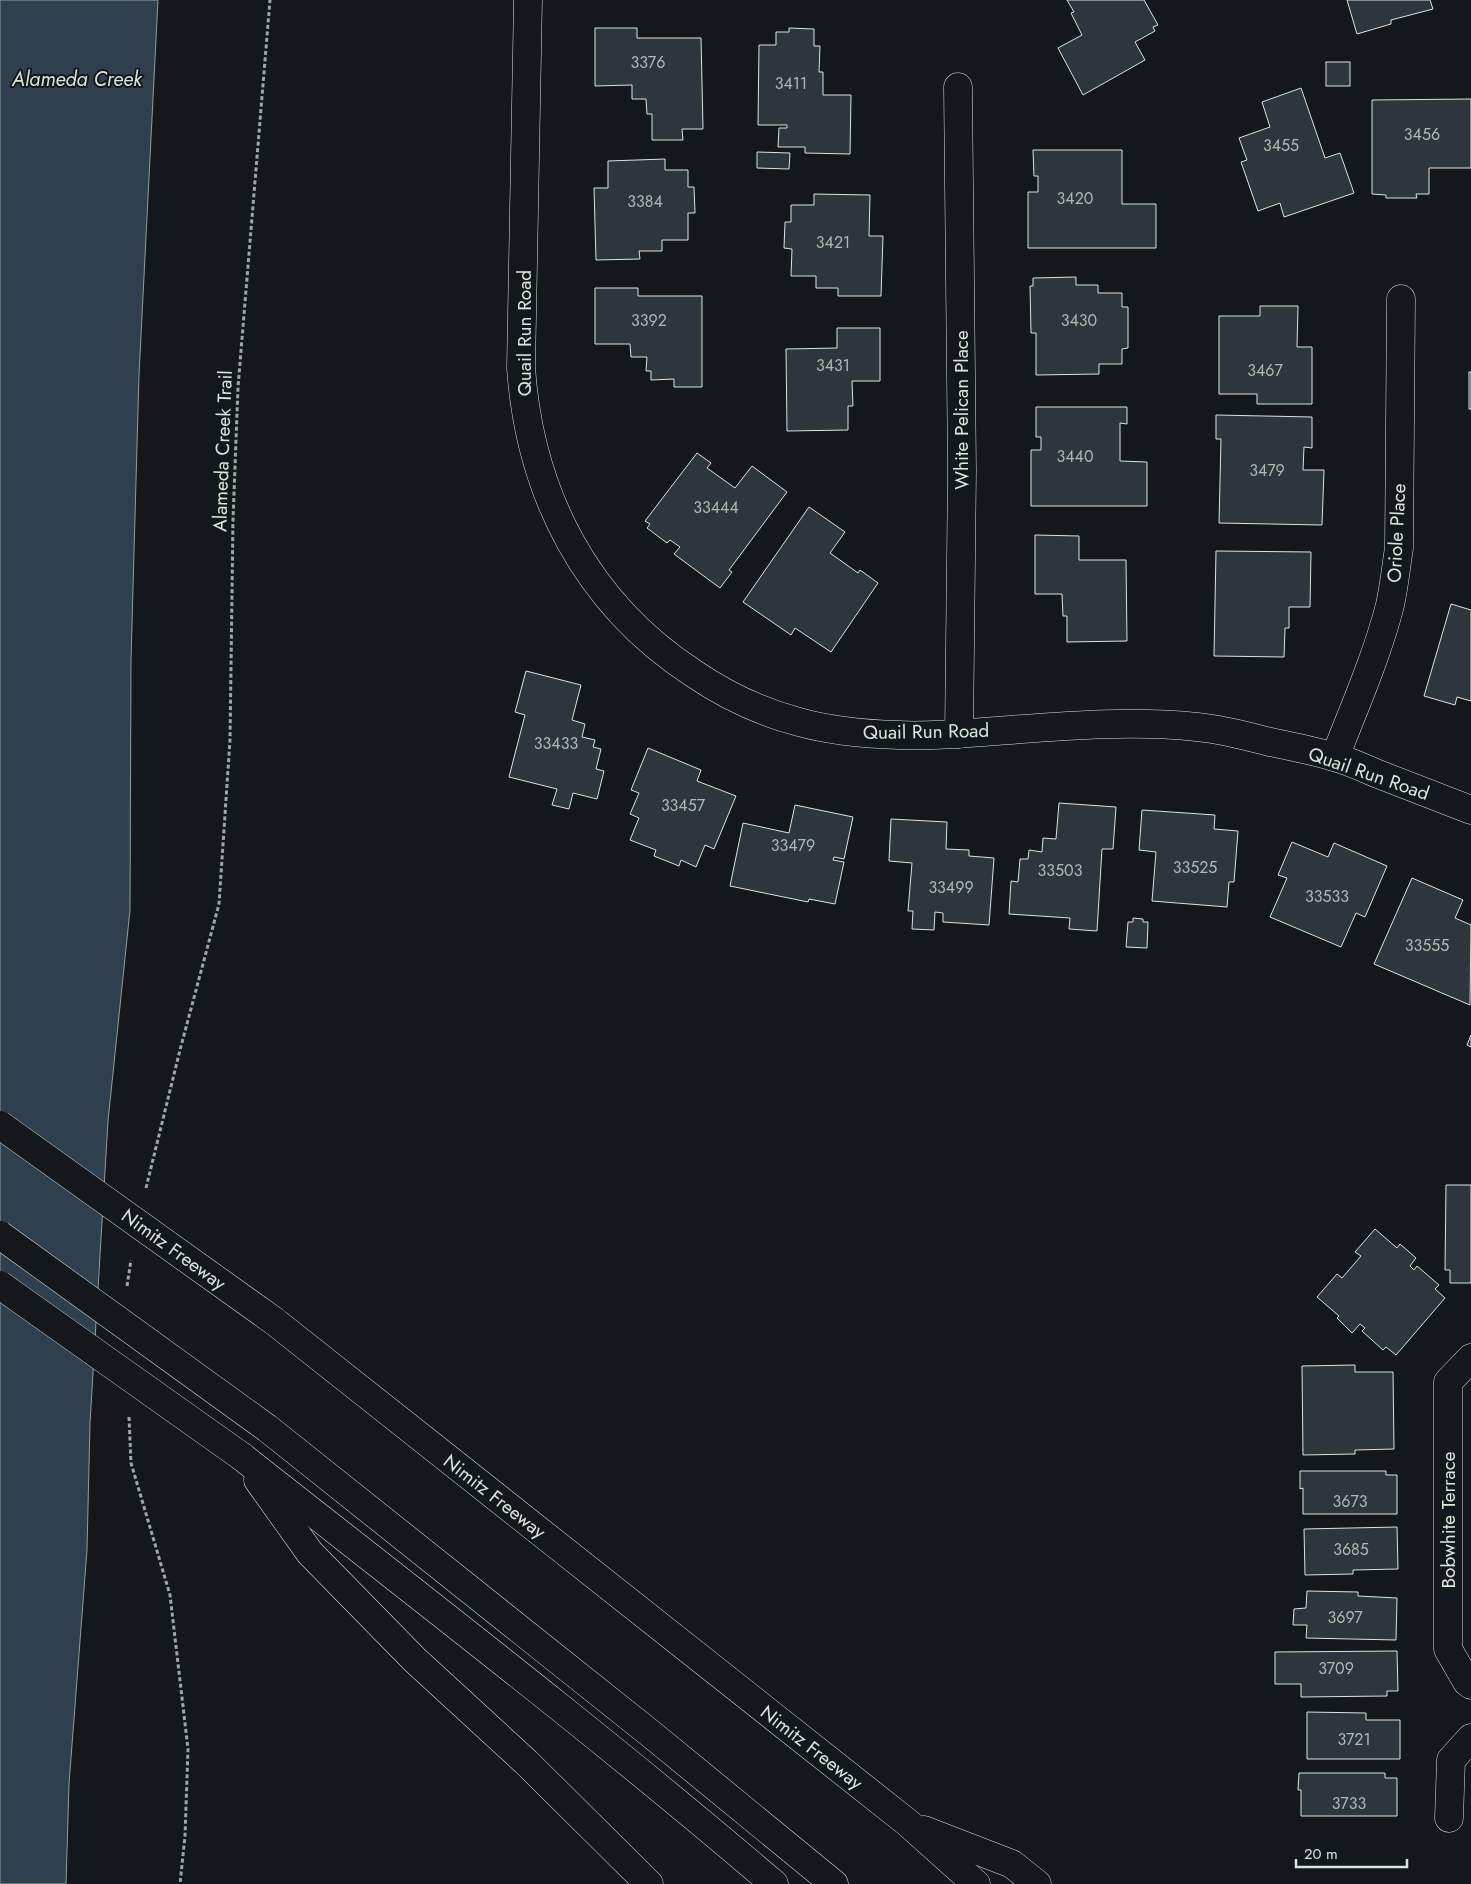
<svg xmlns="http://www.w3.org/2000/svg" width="1471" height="1884" font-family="Jost,sans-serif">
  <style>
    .water { fill: #2f3f4d; stroke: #939e99 }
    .building { fill: #2c363c; stroke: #d8e6dc }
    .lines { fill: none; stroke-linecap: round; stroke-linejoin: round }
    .minor-casing { stroke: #d8e6dc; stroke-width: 29 }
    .motorway-casing { stroke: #d8e6dc; stroke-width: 29 }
    .path { stroke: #9da8a2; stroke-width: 3; stroke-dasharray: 4 2.5; stroke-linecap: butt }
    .minor { stroke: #14181c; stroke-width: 28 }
    .motorway { stroke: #14181c; stroke-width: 28 }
    .motorway-bridge-casing { stroke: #d8e6dc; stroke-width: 29; stroke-linecap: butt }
    .motorway-bridge { stroke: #14181c; stroke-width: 28 }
    .labels { text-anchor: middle; stroke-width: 4; stroke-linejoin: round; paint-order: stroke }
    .number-label { font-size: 16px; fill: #adbab4 }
    .street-label { font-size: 19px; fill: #d8e6dc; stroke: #14181c }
    .water-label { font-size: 20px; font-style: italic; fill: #d8e6dc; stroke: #14181c }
  </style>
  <rect width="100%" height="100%" fill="#14181c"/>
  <path class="water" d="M0,0H158L139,375L131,659L130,910L108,1121L90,1423L87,1550L69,1784L66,1884H0Z"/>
  <g class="building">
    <path d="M1067,0H1144L1158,25L1153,27L1155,31L1135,42L1145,60L1083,95L1058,48L1082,35L1071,13L1074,12Z"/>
    <path d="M1347,0H1430L1433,9L1391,20V24L1357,34Z"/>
    <path d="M595,28H637V38H701L703,129H682L683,140H652V114H647L646,99H632V85L595,86Z"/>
    <path d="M789,28L814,29V46H820L819,72H823V95H851L850,154L805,153V147H778L779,128H787V125H758L759,45H776V32H789Z"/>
    <rect x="1326" y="62" width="24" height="24"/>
    <path d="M1301,88L1325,158L1340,153L1354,193L1284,217L1280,203L1258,211L1241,162L1247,160L1239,138L1270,127L1262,102Z"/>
    <path d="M1471,99V168H1429V194H1416L1417,198H1386V195L1372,194V100Z"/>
    <path d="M1033,150H1122V204H1156V248H1028V192H1038V176H1034Z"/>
    <path d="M757,152L790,153L789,169L757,168Z"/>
    <path d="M665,159V170H688V187H694L695,213H688V240H662V251H639L640,259L596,260L594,188H608V161Z"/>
    <path d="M814,194L870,195L869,236H883L881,296H838V288H816V276H791L792,249L784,248L785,222H791V205H814Z"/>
    <path d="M1076,277V285H1098V293H1122V307H1128V348L1122,349V364H1099V374L1036,375V333H1031L1030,286H1033V278Z"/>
    <path d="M595,288H638V296H702V387H674V379L651,380V371H646L647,357H631L630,344H595Z"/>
    <path d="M1260,306H1298L1297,347H1312V404H1257V394H1219V316H1260Z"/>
    <path d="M837,328H880V381H852L853,406H848V430L787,431L786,349L837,348Z"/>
    <rect x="1469" y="372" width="2" height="37"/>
    <path d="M1036,407H1127V424L1120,423V461L1147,462V506H1031V450H1041V437H1036Z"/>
    <path d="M1216,415L1312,417V448L1304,447L1303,470H1324L1322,525L1219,523L1221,439H1216Z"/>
    <path d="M697,453L711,463L707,468L735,488L752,466L787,492L729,570L732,572L720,588L674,554L680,547L670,540L667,543L647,528L650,524L645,521Z"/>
    <path d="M809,507L845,532L830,553L858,573L860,570L878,583L831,652L795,628L791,635L743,602Z"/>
    <path d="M1035,535L1079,536V560H1126L1127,641L1067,642V616H1063L1062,594H1035Z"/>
    <path d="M1216,551L1311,552L1310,607H1289V628H1285L1284,657L1214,656Z"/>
    <path d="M1451,604L1471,610V701L1457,697L1455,705L1424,696Z"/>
    <path d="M526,671L581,685L572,720L585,724L582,737L595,740L593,747L601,749L596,769L604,771L597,799L573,793L569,809L552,805L557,789L509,777L525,715L515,712Z"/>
    <path d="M648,748L701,770L697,781L736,796L714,849L705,845L696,867L681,860L679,866L654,856L656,850L630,840L639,818L630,814L639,793L631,790Z"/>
    <path d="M1059,803L1116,807L1113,849H1102L1097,931L1069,929L1070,918L1009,914L1011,881L1018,882L1020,859H1028L1029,850L1042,852L1043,838L1056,839Z"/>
    <path d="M795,805L853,817L844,859L834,857L833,860L844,862L835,904L809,899L808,902L730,886L743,823L789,833Z"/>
    <path d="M1142,810L1215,815L1214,829L1238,831L1234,882H1229L1227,907L1152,901L1156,852L1139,850Z"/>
    <path d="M891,819L947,822L946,849L969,850V856L994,858L989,925L943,922V913L935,912L934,930L912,929L913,911H908L912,863L889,861Z"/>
    <path d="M1292,842L1328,857L1334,843L1387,866L1365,917L1356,913L1341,947L1270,917L1287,878L1278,875Z"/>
    <path d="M1412,878L1463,900L1455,918L1471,925L1470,1005L1374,964Z"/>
    <path d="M1133,918L1143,919V922H1148L1147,948L1126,947L1128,922H1133Z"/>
    <path d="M1471,1035V1047L1467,1045Z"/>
    <path d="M1446,1185H1471V1283H1450V1270H1445Z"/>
    <path d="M1375,1229L1397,1248L1400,1244L1416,1258L1410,1266L1414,1270L1417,1266L1439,1285L1435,1289L1445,1298L1396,1355L1386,1347L1383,1350L1362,1331L1365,1328L1360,1324L1352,1333L1337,1318L1339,1316L1317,1297L1337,1274L1342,1278L1361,1256L1355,1252Z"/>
    <path d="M1355,1365V1372H1393L1394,1449L1355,1450V1454L1303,1455L1302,1366Z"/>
    <path d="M1300,1471H1386V1475H1397V1514H1303V1488L1300,1489Z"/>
    <path d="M1397,1527L1398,1569L1353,1570V1574L1305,1575L1304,1529Z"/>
    <path d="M1307,1591L1358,1592V1596L1397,1598L1396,1640L1306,1638L1307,1625H1293L1294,1609L1306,1608Z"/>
    <path d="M1397,1651L1398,1691H1387V1696L1301,1697V1684H1275V1652Z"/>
    <path d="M1307,1712L1366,1713V1720H1400V1759H1307Z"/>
    <path d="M1299,1773H1385V1778H1397V1816H1301V1790H1298Z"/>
  </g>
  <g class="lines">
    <defs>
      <g id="minor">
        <path d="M528,0L521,368C530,494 586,603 693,673C725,695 761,712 799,722C831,731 864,734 898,735C931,737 964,733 997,731C1063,726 1130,720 1197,727C1220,729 1243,735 1266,741C1288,746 1312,750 1334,757C1349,761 1364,768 1378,774C1409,786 1440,798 1471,810"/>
        <path d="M958,87L962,471L959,734"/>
        <path d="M1335,757C1354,708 1377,656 1390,605C1394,587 1396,567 1399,548L1401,299"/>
        <path d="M1471,1358L1448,1382V1649L1467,1682L1471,1685"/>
        <path d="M1449,1818L1451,1760L1471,1738"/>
      </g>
      <g id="motorway">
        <path d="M274,1321L908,1823L976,1884"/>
        <path d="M267,1428L651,1734L834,1884"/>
        <path d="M241,1456C420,1597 601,1736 774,1884"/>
        <path d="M258,1480L310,1553L415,1660L526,1762L649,1884"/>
        <path d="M924,1830L1012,1864L1037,1884"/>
      </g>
    </defs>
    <use href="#minor" class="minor-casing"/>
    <use href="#motorway" class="motorway-casing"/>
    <g class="path">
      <path d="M146,1188L180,1050L219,904L230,740L233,520L238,387L270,0"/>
      <path d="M127,1286L131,1260"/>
      <path d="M129,1417L131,1463L170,1595L188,1749L185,1836L180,1884"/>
    </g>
    <use href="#minor" class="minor"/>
    <use href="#motorway" class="motorway"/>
    <defs>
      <g id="motorway-bridge">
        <path d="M0,1125L274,1321"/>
        <path d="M0,1235L267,1428"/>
        <path d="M0,1285L241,1456"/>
      </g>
    </defs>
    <use href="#motorway-bridge" class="motorway-bridge-casing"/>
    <use href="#motorway-bridge" class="motorway-bridge"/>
  </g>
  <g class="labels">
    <g class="number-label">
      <text x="648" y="68">3376</text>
      <text x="791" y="89">3411</text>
      <text x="1422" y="140">3456</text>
      <text x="1281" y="151">3455</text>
      <text x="1075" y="204">3420</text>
      <text x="645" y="207">3384</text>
      <text x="833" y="248">3421</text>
      <text x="649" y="326">3392</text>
      <text x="1079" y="326">3430</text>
      <text x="833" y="371">3431</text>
      <text x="1265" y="376">3467</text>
      <text x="1075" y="462">3440</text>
      <text x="1267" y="476">3479</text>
      <text x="716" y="513">33444</text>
      <text x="556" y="749">33433</text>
      <text x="683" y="811">33457</text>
      <text x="793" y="851">33479</text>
      <text x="1195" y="873">33525</text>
      <text x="1060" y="876">33503</text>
      <text x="951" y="893">33499</text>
      <text x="1327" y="902">33533</text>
      <text x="1427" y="951">33555</text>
      <text x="1350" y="1507">3673</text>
      <text x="1351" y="1555">3685</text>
      <text x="1345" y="1623">3697</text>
      <text x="1336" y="1674">3709</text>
      <text x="1354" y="1745">3721</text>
      <text x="1349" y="1809">3733</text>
    </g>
    <g class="street-label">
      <text transform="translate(524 333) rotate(-90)" y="7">Quail Run Road</text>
      <text transform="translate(961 410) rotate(-90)" y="7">White Pelican Place</text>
      <text transform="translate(222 451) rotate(-88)" y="7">Alameda Creek Trail</text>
      <text transform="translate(1396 533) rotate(-87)" y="7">Oriole Place</text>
      <text transform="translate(926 731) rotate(-1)" y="7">Quail Run Road</text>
      <text transform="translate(1369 773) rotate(19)" y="7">Quail Run Road</text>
      <text transform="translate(174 1249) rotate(36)" y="7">Nimitz Freeway</text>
      <text transform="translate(495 1496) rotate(38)" y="7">Nimitz Freeway</text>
      <text transform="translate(1448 1520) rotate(-90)" y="7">Bobwhite Terrace</text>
      <text transform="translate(812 1747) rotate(38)" y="7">Nimitz Freeway</text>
    </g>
    <g class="water-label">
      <text x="77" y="86">Alameda Creek</text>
    </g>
  </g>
  <path d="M1296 1859v8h111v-8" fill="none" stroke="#d8e6dc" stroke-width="2.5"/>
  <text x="1304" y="1859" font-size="15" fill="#d8e6dc" stroke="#14181c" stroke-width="4" paint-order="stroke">20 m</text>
</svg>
